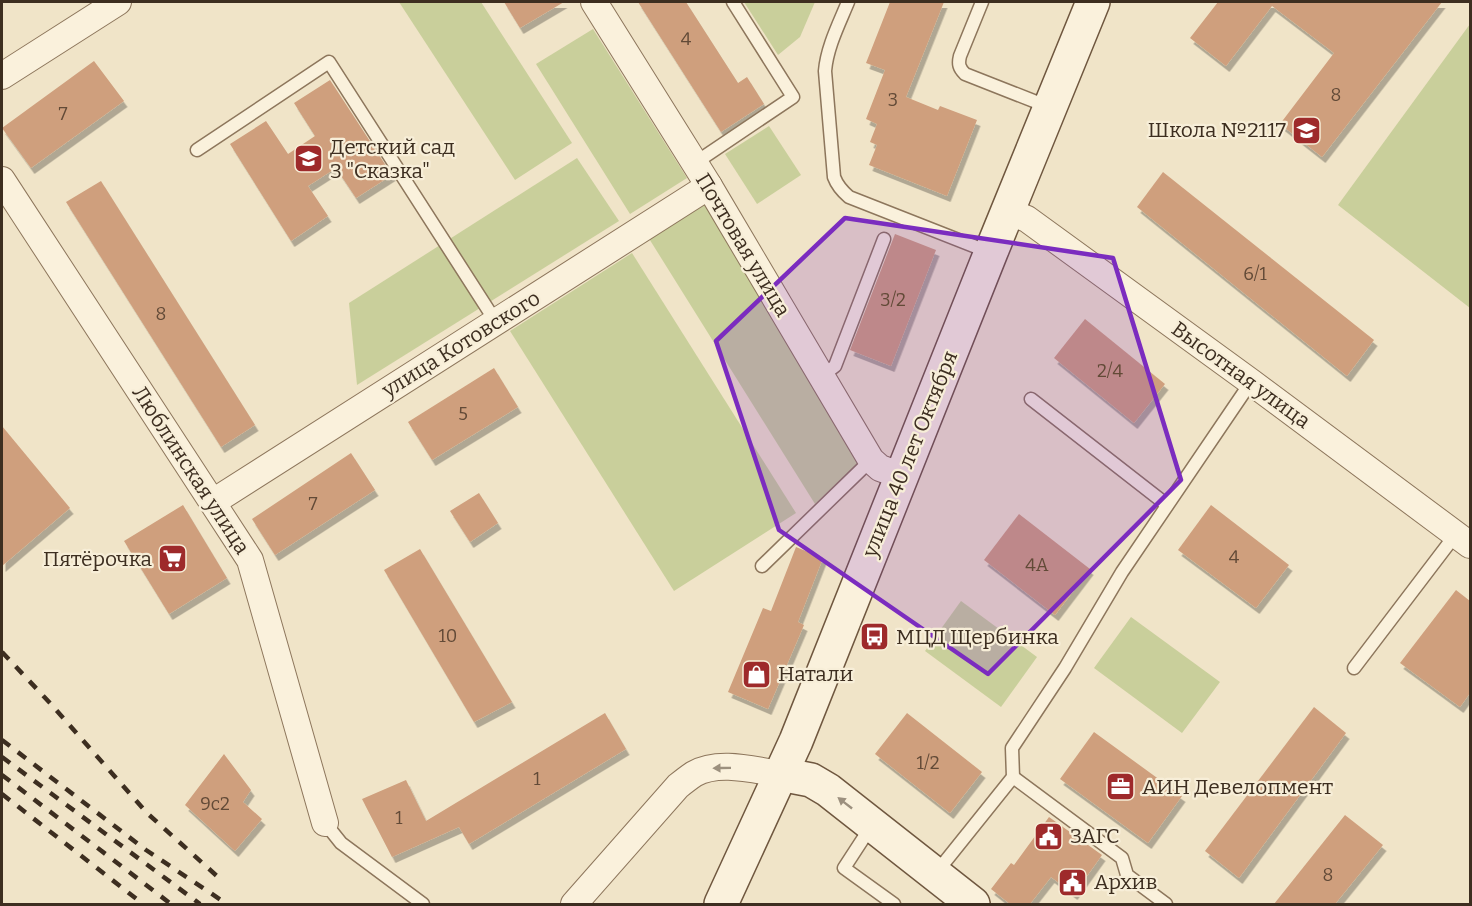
<svg xmlns="http://www.w3.org/2000/svg" width="1472" height="906" font-family="Bitter,serif">
  <style>
    .green { fill: #c9cf9b }
    .building { fill: #cf9f7d; filter: url(#shadow) }
    .lines { fill: none; stroke-linecap: round; stroke-linejoin: round }
    .lane-casing { stroke: #8d765c; stroke-width: 15 }
    .street-casing { stroke: #8d765c; stroke-width: 28 }
    .secondary-casing { stroke: #6f573f; stroke-width: 36 }
    .lane { stroke: #faf1dc; stroke-width: 12 }
    .street { stroke: #faf1dc; stroke-width: 26 }
    .secondary { stroke: #faf1dc; stroke-width: 33 }
    .rail { stroke: #3d2e20; stroke-width: 4.5; stroke-dasharray: 10 10; stroke-linecap: butt }
    .oneway { fill: #9c907e }
    .marked { fill: #7b2cbf; fill-opacity: 0.2; stroke: #7b2cbf; stroke-width: 4.5; stroke-linejoin: round }
    .labels { text-anchor: middle; stroke-width: 4.5; stroke-linejoin: round; paint-order: stroke }
    .number-label { font-size: 18px; fill: #624a37 }
    .poi-label { font-size: 21px; fill: #3d2e20; stroke: #f7eed8; text-anchor: start }
    .street-label { font-size: 21px; fill: #3d2e20; stroke: #f7eed8 }
  </style>
  <defs>
    <filter id="shadow"><feDropShadow dx="3.5" dy="6" stdDeviation="0" flood-color="#0004"/></filter>
  </defs>
  <rect width="100%" height="100%" fill="#f0e4c8"/>
  <g class="green">
    <path d="M399,2H481L572,143L515,180Z"/>
    <path d="M744,2H815L800,37L778,55Z"/>
    <path d="M1470,24V308L1338,205Z"/>
    <path d="M593,29L687,178L630,214L536,64Z"/>
    <path d="M769,126L801,175L757,204L725,154Z"/>
    <path d="M577,158L619,221L357,385L349,303Z"/>
    <path d="M705,198L864,458L815,504L648,237Z"/>
    <path d="M632,253L796,513L674,591L510,331Z"/>
    <path d="M961,601L1037,657L1001,707L925,651Z"/>
    <path d="M1131,617L1220,682L1182,733L1094,668Z"/>
  </g>
  <g class="building">
    <path d="M504,2H564L520,28Z"/>
    <path d="M638,2H686L738,83L747,77L764,104L721,132Z"/>
    <path d="M890,2H944L906,97L938,110L940,106L977,120L947,196L869,165L877,145L870,142L877,124L866,119L885,70L866,63Z"/>
    <path d="M1218,2H1442L1322,157L1280,124L1334,53L1272,6L1226,66L1190,38Z"/>
    <path d="M94,61L124,101L31,168L2,128Z"/>
    <path d="M330,80L392,175L356,198L336,168L308,186L328,216L291,241L230,144L266,121L288,154L315,136L294,103Z"/>
    <path d="M1163,172L1374,340L1347,376L1137,207Z"/>
    <path d="M101,181L255,425L221,447L66,202Z"/>
    <path d="M895,234L936,250L891,366L850,350Z"/>
    <path d="M1085,319L1165,384L1134,423L1054,358Z"/>
    <path d="M494,368L518,407L432,460L408,422Z"/>
    <path d="M2,426L70,508L2,566Z"/>
    <path d="M351,453L375,490L275,555L252,519Z"/>
    <path d="M479,493L498,523L470,542L450,511Z"/>
    <path d="M183,505L227,578L169,614L124,541Z"/>
    <path d="M1211,505L1289,565L1256,608L1178,550Z"/>
    <path d="M1019,514L1090,569L1055,615L984,560Z"/>
    <path d="M796,547L823,558L798,622L804,625L768,709L728,692L763,608L771,611Z"/>
    <path d="M420,549L512,702L474,722L384,570Z"/>
    <path d="M1456,590L1470,601V693L1460,707L1400,663Z"/>
    <path d="M1314,707L1346,733L1239,878L1205,851Z"/>
    <path d="M605,713L626,749L469,844L459,827L392,857L362,799L406,780L426,821Z"/>
    <path d="M907,713L982,772L950,813L875,754Z"/>
    <path d="M1094,732L1182,796L1148,843L1060,779Z"/>
    <path d="M224,754L251,790L243,802L262,819L235,851L185,805Z"/>
    <path d="M1345,815L1383,845L1335,904H1274Z"/>
    <path d="M1049,817L1102,855L1074,894L1051,877L1030,904H1010L991,889L1011,863L1014,865Z"/>
  </g>
  <g class="lines">
    <defs>
      <g id="lane">
        <path d="M848,2C839,24 827,47 825,71L834,177C837,185 842,191 849,197L989,252"/>
        <path d="M982,2L960,56C958,64 959,68 965,74L1049,107"/>
        <path d="M197,150L329,62L496,322"/>
        <path d="M695,163L793,97L733,2"/>
        <path d="M822,376L835,366L884,239"/>
        <path d="M1031,399L1167,505"/>
        <path d="M762,566L871,460"/>
        <path d="M1354,668L1456,534"/>
        <path d="M1013,777L1122,858L1127,875L1166,904"/>
        <path d="M325,823L341,843L423,904"/>
        <path d="M872,825L844,868L894,904"/>
        <path d="M936,873L1013,777L1012,748L1065,668L1122,572L1251,382"/>
      </g>
      <g id="street">
        <path d="M594,2L709,186L871,460L880,468L902,476"/>
        <path d="M2,76L118,2"/>
        <path d="M2,180L250,560L325,823"/>
        <path d="M1008,211L1027,219L1251,382L1470,545"/>
        <path d="M213,502L709,186"/>
        <path d="M574,904L678,786C683,782 688,778 694,774C719,760 753,770 780,774"/>
      </g>
      <g id="secondary">
        <path d="M780,774L811,780L828,790L973,904"/>
        <path d="M721,904L796,741L991,252L1093,2"/>
      </g>
    </defs>
    <use href="#lane" class="lane-casing"/>
    <use href="#street" class="street-casing"/>
    <use href="#secondary" class="secondary-casing"/>
    <use href="#lane" class="lane"/>
    <use href="#street" class="street"/>
    <use href="#secondary" class="secondary"/>
    <g class="rail">
      <path d="M2,652L50,703L147,813L218,877"/>
      <path d="M2,740L146,850L227,904"/>
      <path d="M2,757L200,904"/>
      <path d="M2,775L171,904"/>
      <path d="M2,794L143,904"/>
    </g>
  </g>
  <defs><path id="oneway-solid" d="M-6-.8H1V-3.2L6.5 0L1 3.2V.8H-6Z" transform="scale(1.5)"/></defs>
  <g class="oneway">
    <use href="#oneway-solid" transform="translate(722 768) rotate(179)"/>
    <use href="#oneway-solid" transform="translate(845 803) rotate(-142)"/>
  </g>
  <path class="marked" d="M845,218L1113,258L1181,480L988,674L779,530L716,341Z"/>
  <defs>
    <symbol id="school-square" viewBox="-11 -11 22 22"><rect x="-9" y="-9" width="18" height="18" rx="4" fill="#9e2a2b" stroke="#f7eed8"/><path d="M0-5L7-2L0 1L-7-2ZM-4 1L0 2.5L4 1V4Q0 6-4 4Z" fill="#fff"/></symbol>
    <symbol id="supermarket-square" viewBox="-11 -11 22 22"><rect x="-9" y="-9" width="18" height="18" rx="4" fill="#9e2a2b" stroke="#f7eed8"/><path d="M-6-5.5h2.5l.6 2H6L4.5 2H-2.5L-4.4-4H-6ZM-1.5 3.2a1.3 1.3 0 1 0 .1 0ZM3 3.2a1.3 1.3 0 1 0 .1 0Z" fill="#fff"/></symbol>
    <symbol id="bus-square" viewBox="-11 -11 22 22"><rect x="-9" y="-9" width="18" height="18" rx="4" fill="#9e2a2b" stroke="#f7eed8"/><path d="M-5-6H5V4H4V6H2V4H-2V6H-4V4H-5ZM-3.5-4V0h7V-4ZM-3.5 1.2v1.5H-2V1.2ZM2 1.2v1.5H3.5V1.2Z" fill="#fff"/></symbol>
    <symbol id="shop-square" viewBox="-11 -11 22 22"><rect x="-9" y="-9" width="18" height="18" rx="4" fill="#9e2a2b" stroke="#f7eed8"/><path d="M-5-2.5h2.3a2.7 3.5 0 0 1 5.4 0H5L5.5 6h-11ZM-1.5-2.5h3a1.5 2.3 0 0 0-3 0Z" fill="#fff"/></symbol>
    <symbol id="office-square" viewBox="-11 -11 22 22"><rect x="-9" y="-9" width="18" height="18" rx="4" fill="#9e2a2b" stroke="#f7eed8"/><path d="M-6-3h4V-5.5h4V-3h4V5H-6ZM-1-4.5V-3h2v-1.5ZM-6 0V1H6V0Z" fill="#fff"/></symbol>
    <symbol id="civic-square" viewBox="-11 -11 22 22"><rect x="-9" y="-9" width="18" height="18" rx="4" fill="#9e2a2b" stroke="#f7eed8"/><path d="M-.6-6.5H3V-4.5H.6V-3L4-1V1h2V6H-6V1h2V-1L-.6-3ZM-1.2 2.5V6h2.4V2.5Z" fill="#fff"/></symbol>
  </defs>
  <g fill-rule="evenodd">
    <use href="#school-square" x="1290" y="114" width="33" height="33"/>
    <use href="#school-square" x="292" y="142" width="33" height="33"/>
    <use href="#supermarket-square" x="156" y="542" width="33" height="33"/>
    <use href="#bus-square" x="858" y="620" width="33" height="33"/>
    <use href="#shop-square" x="740" y="658" width="33" height="33"/>
    <use href="#office-square" x="1104" y="770" width="33" height="33"/>
    <use href="#civic-square" x="1032" y="820" width="33" height="33"/>
    <use href="#civic-square" x="1056" y="866" width="33" height="33"/>
  </g>
  <g class="labels">
    <g class="number-label">
      <text x="686" y="45">4</text>
      <text x="1336" y="101">8</text>
      <text x="893" y="106">3</text>
      <text x="63" y="120">7</text>
      <text x="1255" y="280">6/1</text>
      <text x="893" y="306">3/2</text>
      <text x="161" y="320">8</text>
      <text x="1110" y="377">2/4</text>
      <text x="463" y="420">5</text>
      <text x="313" y="510">7</text>
      <text x="1234" y="563">4</text>
      <text x="1037" y="571">4А</text>
      <text x="448" y="642">10</text>
      <text x="928" y="769">1/2</text>
      <text x="537" y="785">1</text>
      <text x="215" y="810">9с2</text>
      <text x="399" y="824">1</text>
      <text x="1328" y="881">8</text>
    </g>
    <g class="poi-label">
      <text x="1286" y="137" text-anchor="end">Школа №2117</text>
      <text x="330" y="154">Детский сад<tspan x="330" dy="24">3 "Сказка"</tspan></text>
      <text x="152" y="566" text-anchor="end">Пятёрочка</text>
      <text x="896" y="644">МЦД Щербинка</text>
      <text x="778" y="681">Натали</text>
      <text x="1142" y="794">АИН Девелопмент</text>
      <text x="1070" y="843">ЗАГС</text>
      <text x="1094" y="889">Архив</text>
    </g>
    <g class="street-label">
      <text transform="translate(743 245) rotate(59)" y="7">Почтовая улица</text>
      <text transform="translate(461 344) rotate(-32)" y="7">улица Котовского</text>
      <text transform="translate(1241 375) rotate(36)" y="7">Высотная улица</text>
      <text transform="translate(910 454) rotate(-68)" y="7">улица 40 лет Октября</text>
      <text transform="translate(191 470) rotate(57)" y="7">Люблинская улица</text>
    </g>
  </g>
  <rect width="1472" height="906" fill="none" stroke="#3d2e20" stroke-width="6"/>
</svg>
